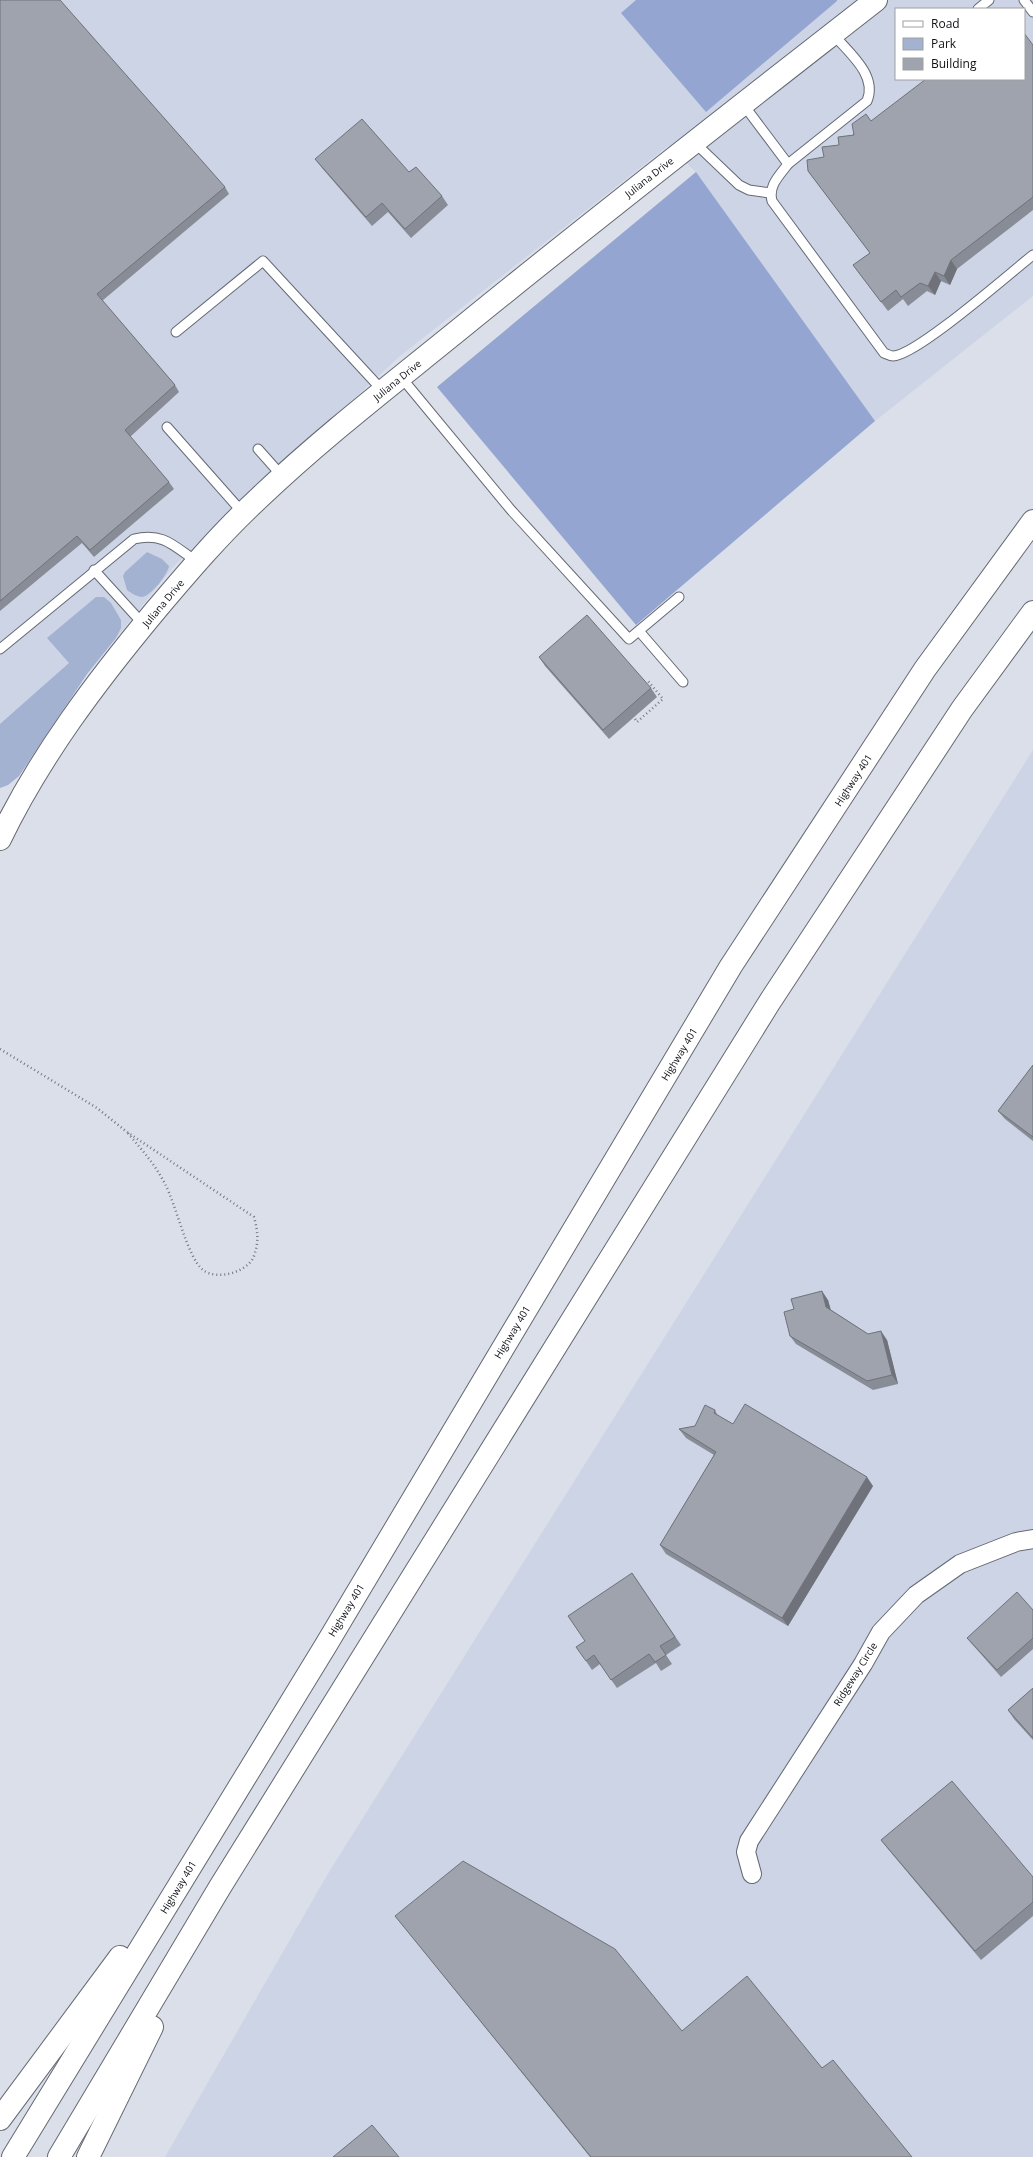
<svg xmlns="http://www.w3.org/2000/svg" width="1033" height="2157" font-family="'Open Sans',sans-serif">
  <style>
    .built { fill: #ccd4e6; fill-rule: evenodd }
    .green { fill: #a4b2d1 }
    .forest { fill: #93a5d0 }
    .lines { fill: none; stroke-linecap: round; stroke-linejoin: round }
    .service-casing { stroke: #656973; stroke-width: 11 }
    .minor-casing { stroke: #656973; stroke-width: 20 }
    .tertiary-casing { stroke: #656973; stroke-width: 24 }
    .motorway-casing { stroke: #656973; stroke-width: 24 }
    .path { stroke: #757980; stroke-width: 2.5; stroke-dasharray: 1 3; stroke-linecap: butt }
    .service { stroke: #fff; stroke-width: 9 }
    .minor { stroke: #fff; stroke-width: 18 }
    .tertiary { stroke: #fff; stroke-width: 22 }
    .motorway { stroke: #fff; stroke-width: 22 }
    .wall { fill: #888c96 }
    .shaded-wall { fill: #6f727a }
    .building { fill: #9ea3ae; stroke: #6f727a }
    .labels { text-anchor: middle; stroke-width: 3; stroke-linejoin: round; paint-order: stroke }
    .street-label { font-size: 10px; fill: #0f1115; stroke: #fff }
  </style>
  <rect width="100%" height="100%" fill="#dadfea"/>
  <g class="built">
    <path d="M0,0H1033V296L875,421L696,172L668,146L400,356L175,565L87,674L19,776L8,785L0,788ZM896,9H1024V79H896Z"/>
    <path d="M1033,750V2157H165L329,1872Z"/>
  </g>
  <g class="green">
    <path d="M147,552L162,559L169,566C168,574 151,596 142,597C137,597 131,593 127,590L123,576L125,572Z"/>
    <path d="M96,597H104L111,603L121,620V628L116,638L87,674L19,776L8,785L0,788V724L69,663L47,638Z"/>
  </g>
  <g class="forest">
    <path d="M636,0H837V1L706,112L621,13Z"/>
    <path d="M696,172L875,421L636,625L437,387Z"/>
  </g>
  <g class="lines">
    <defs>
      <g id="service">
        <path d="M1024,0L1033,12"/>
        <path d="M978,9L989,0"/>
        <path d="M743,104L788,164C779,176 768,186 772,201L884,353C887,354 890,356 893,356C916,356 1010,273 1033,255"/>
        <path d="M694,142L739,185L749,190L770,193"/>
        <path d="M788,164L867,101C878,75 848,52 833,34"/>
        <path d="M176,332L263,261L383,391"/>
        <path d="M401,377L511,510L629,639L679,597"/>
        <path d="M167,427L243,513"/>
        <path d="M258,449L282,476"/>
        <path d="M94,570L144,625"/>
        <path d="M639,631L683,682"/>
        <path d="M0,649L134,539C163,532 174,546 197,562"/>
      </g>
      <path id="minor" d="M752,1874L746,1852L749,1841L863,1664L881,1632L916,1595L960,1564L1016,1542L1033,1539"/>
      <path id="tertiary" d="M0,839C40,756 96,682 155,611C188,572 221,533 259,498C324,436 396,381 466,324C601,214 739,107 876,0"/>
      <g id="motorway">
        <path d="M0,2119L120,1957"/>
        <path d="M13,2157L326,1645L731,966L925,669L1033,521"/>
        <path d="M59,2157L220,1887L769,1003L962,709L1033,612"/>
        <path d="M88,2157L152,2027"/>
      </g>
    </defs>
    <use href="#service" class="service-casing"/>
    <use href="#minor" class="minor-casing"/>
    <use href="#tertiary" class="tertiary-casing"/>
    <use href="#motorway" class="motorway-casing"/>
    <g class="path">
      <path d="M635,719L637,722L663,699L648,681"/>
      <path d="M0,1049L97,1108L127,1132L254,1217C258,1232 259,1242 254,1256C248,1272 217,1281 203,1270C187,1257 176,1204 165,1184C155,1164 141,1149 127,1132"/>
    </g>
    <use href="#service" class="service"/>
    <use href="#minor" class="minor"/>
    <use href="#tertiary" class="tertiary"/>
    <use href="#motorway" class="motorway"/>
  </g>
  <g class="wall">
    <path d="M0,0L225,187L229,194L102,301L175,385L179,392L130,437L169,482L174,489L94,557L82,543L0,611Z"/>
    <path d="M1033,45V210L957,269L950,285L941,281L935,295L927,291L908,306L903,299L888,311L853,265L870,253L808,171L839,145L871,121Z"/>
    <path d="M315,159L409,172L442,196L448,205L411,238L388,212L372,226L322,168Z"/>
    <path d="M539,657L651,688L657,697L609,739L545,666Z"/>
    <path d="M1033,1065V1141L1005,1119L998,1111Z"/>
    <path d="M828,1300L831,1310L868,1334L887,1340L898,1384L873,1390L796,1344L790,1336Z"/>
    <path d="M715,1410L718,1416L733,1424L873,1486L788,1626L666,1554L660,1545L714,1455L686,1438L679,1429L695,1426Z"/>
    <path d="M632,1573L681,1645L666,1655L672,1664L661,1671L656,1663L617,1688L600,1664L592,1670L586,1661L585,1641Z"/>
    <path d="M1033,1610V1649L1001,1677L972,1644L967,1638Z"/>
    <path d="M1033,1688V1740L1014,1719L1008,1710Z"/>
    <path d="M881,1840L1033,1877V1916L981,1960L888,1849Z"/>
    <path d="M395,1916L682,2031L822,2068L912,2157H590L400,1922Z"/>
  </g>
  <g class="shaded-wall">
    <path d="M951,260L957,269L950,285L944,276Z"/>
    <path d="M935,272L941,281L935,295L928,286Z"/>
    <path d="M822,1291L828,1300L832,1316L826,1307Z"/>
    <path d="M881,1331L887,1340L898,1384L892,1375Z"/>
    <path d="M867,1477L873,1486L788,1626L782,1618Z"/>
  </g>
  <g class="building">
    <path d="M0,0H60L225,187L97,294L175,385L125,430L169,482L90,550L77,536L0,601Z"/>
    <path d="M1024,33L1033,45V197L951,260L944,276L935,272L928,286L920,283L901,297L896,290L881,302L853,265L870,253L808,171L807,160L824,157L822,147L839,145L838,137L854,135L852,124L866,114L871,121L926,79H1024Z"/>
    <path d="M362,119L409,172L416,167L442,196L405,229L382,203L366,217L315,159Z"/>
    <path d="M587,615L651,688L603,730L539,657Z"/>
    <path d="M1033,1065V1137L998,1111Z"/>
    <path d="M822,1291L826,1307L868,1334L881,1331L892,1375L867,1381L790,1336L784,1312L794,1309L791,1299Z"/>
    <path d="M745,1404L867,1477L782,1618L660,1545L716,1452L679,1429L695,1426L705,1405L715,1410L714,1413L733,1424Z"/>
    <path d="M632,1573L675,1637L660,1646L666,1655L655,1662L649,1654L611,1680L594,1655L586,1661L576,1647L585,1641L568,1616Z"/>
    <path d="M1017,1592L1033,1610V1638L997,1670L967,1638Z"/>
    <path d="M1033,1688V1738L1008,1710Z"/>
    <path d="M952,1781L1033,1877V1902L975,1951L881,1840Z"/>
    <path d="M463,1861L615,1949L682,2031L747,1976L822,2068L833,2060L912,2157H591L395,1916Z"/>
    <path d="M372,2125L399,2157H333Z"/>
  </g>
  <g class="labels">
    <g class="street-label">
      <text transform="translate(649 177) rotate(-38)" y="4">Juliana Drive</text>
      <text transform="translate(397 380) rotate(-39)" y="4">Juliana Drive</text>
      <text transform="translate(163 603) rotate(-50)" y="4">Juliana Drive</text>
      <text transform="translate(853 780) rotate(-57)" y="4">Highway 401</text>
      <text transform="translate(679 1054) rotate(-59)" y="4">Highway 401</text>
      <text transform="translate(512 1332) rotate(-59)" y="4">Highway 401</text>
      <text transform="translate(346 1610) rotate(-59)" y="4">Highway 401</text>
      <text transform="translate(855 1674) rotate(-58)" y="4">Ridgeway Circle</text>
      <text transform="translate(178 1887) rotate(-59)" y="4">Highway 401</text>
    </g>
  </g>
  <rect x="895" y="8" width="130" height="72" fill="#ffffff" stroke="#9fa0a1"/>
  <rect x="903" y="21" width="20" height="6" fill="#ffffff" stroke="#9fa0a1"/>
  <text x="931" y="28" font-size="12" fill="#0f1115">Road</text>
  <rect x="903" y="38" width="20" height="12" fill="#a4b2d1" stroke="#9fa0a1"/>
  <text x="931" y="48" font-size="12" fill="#0f1115">Park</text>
  <rect x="903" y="58" width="20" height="12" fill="#9ea3ae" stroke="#9fa0a1"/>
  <text x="931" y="68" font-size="12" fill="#0f1115">Building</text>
</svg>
